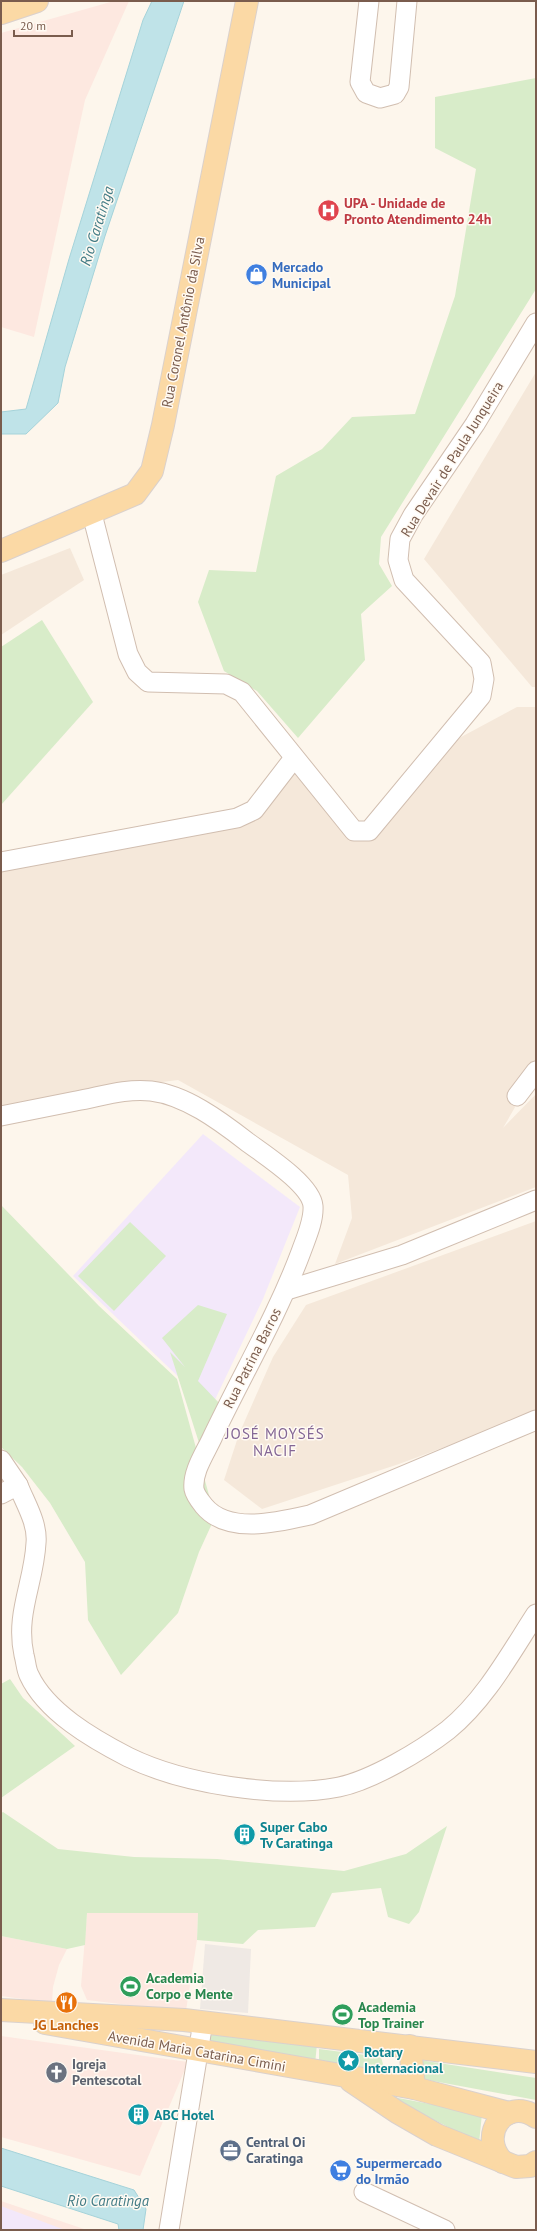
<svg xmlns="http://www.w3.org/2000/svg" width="537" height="2231" font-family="'PT Sans',sans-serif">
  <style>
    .residential { fill: #f5e8da }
    .commercial { fill: #fde8e0 }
    .industrial { fill: #efe9e4 }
    .education { fill: #f3e8fa }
    .green { fill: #d8ecc9 }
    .water { fill: #bfe3e8; stroke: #a5d3da }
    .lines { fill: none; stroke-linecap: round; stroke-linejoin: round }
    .minor-casing { stroke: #d1beb0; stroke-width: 21 }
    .major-casing { stroke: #dad1cd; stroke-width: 24 }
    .minor { stroke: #fff; stroke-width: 19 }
    .major { stroke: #fbd9a5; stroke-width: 22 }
    .labels { text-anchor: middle; stroke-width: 3; stroke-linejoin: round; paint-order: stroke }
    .health-label { font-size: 14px; font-weight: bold; fill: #be3a42; stroke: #fffaf3; text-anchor: start }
    .shop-label { font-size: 14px; font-weight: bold; fill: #366cbe; stroke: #fffaf3; text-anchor: start }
    .street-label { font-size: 14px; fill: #7a5c4d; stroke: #fffaf3 }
    .culture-label { font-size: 14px; font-weight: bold; fill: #0d838f; stroke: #fffaf3; text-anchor: start }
    .leisure-label { font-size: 14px; font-weight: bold; fill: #27864d; stroke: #fffaf3; text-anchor: start }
    .food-label { font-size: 14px; font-weight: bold; fill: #c56008; stroke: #fffaf3 }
    .worship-label { font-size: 14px; font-weight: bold; fill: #5b616d; stroke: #fffaf3; text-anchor: start }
    .service-label { font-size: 14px; font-weight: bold; fill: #4e5e75; stroke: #fffaf3; text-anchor: start }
    .water-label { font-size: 15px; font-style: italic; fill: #437c86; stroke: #fffaf3 }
    .neighbourhood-label { font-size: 15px; letter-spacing: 1px; fill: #846695; stroke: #fffaf3 }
  </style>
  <rect width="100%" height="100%" fill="#fdf6ec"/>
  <g class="residential">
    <path d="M536,372V687H532L424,559Z"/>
    <path d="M70,548L84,580L1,635V575Z"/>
    <path d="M517,707H536V1071L503,1128L536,1094V1187L335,1264L352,1218L348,1175L178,1080L52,1096L1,1110V862L237,818L294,758L354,831H369L437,750Z"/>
    <path d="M536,1221V1413L399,1464L262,1509L224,1480L239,1434L273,1357L306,1305Z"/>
  </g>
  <g class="commercial">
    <path d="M114,1H129L85,100L34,337L1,327V33Z"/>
    <path d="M87,1913H198L197,1940L185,2017L145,2007L87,2000L81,1986Z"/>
    <path d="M1,1936L67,1949L59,1965L53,1987L52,2003L1,1996Z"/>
    <path d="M1,2036L188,2062L140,2176L1,2137Z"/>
    <path d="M1,2201L87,2230H1Z"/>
  </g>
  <path class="industrial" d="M205,1944L251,1949L248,2013L200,2009Z"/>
  <g class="education">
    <path d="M203,1134L300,1207L263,1299L211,1408L73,1276Z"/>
    <path d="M1,2206L65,2230H1Z"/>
  </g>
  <g class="green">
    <path d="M536,78V289L381,537L379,564L392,586L361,614L365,660L298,738L257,691L224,671L198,602L209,570L256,572L276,476L322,449L352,417L415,414L455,296L476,169L435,148V97Z"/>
    <path d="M42,620L93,702L1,805V647Z"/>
    <path d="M1,1205L99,1306L177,1379L215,1517L199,1552L178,1613L121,1675L88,1620L85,1562L50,1503L22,1467L1,1447Z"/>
    <path d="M130,1222L166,1256L114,1311L78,1276Z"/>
    <path d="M198,1305L227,1314L198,1381L220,1404L201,1449L170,1352L185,1367L162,1338Z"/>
    <path d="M10,1679L23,1698L75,1746L1,1798V1684Z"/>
    <path d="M3,1812L58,1849L134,1857L217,1859L344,1871L406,1854L447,1826L419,1912L409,1924L388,1917L381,1888L332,1893L315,1927L258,1930L243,1944L197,1940L198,1913H87L85,1945L67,1949L1,1936V1813Z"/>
    <path d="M211,2026L317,2044L315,2064L208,2047Z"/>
    <path d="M319,2049L381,2057L386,2075L319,2060Z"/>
    <path d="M413,2059L536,2078V2100L417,2078Z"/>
    <path d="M388,2096L482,2114L479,2143Z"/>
  </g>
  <g class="water">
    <path d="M152,1H184L105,236L65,367L58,403L26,434H1V412L26,409L69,259L143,20Z"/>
    <path d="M1,2148L134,2190L146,2209L143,2230H119L118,2224L1,2186Z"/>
  </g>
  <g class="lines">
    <defs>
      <g id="minor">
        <path d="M369,1L360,82L366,93L380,98L395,94L399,87L407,1"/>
        <path d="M92,514L128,654L137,672L148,682L226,684L242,692L354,831H369L481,696L484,679L481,663L404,580L398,560L400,539L413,515L475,424L536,323"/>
        <path d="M1,862L237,818L254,810L294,758"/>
        <path d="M517,1096L536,1071"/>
        <path d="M1,1116C26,1111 51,1106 76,1101C100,1097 125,1088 151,1091C185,1095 219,1120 246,1141C263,1154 311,1184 313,1206C314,1221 306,1238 301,1252C277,1316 242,1375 213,1436C206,1452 192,1471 194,1489C195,1495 200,1501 204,1506C228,1535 279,1522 310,1515L536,1420"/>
        <path d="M287,1290L402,1255L536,1200"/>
        <path d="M1,1460L18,1485"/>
        <path d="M1,1494L18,1485C25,1503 38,1523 36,1543C34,1583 15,1614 24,1655C26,1662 26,1669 29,1675C46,1712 93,1739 128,1757C183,1784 278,1799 339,1787C372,1780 421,1751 448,1730C485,1700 510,1654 536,1614"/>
        <path d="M364,2192L445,2230"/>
        <path d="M169,2230L203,2022"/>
      </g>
      <g id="major">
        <path d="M1,13L37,1"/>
        <path d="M1,551L135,494L152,471L163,425L247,1"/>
        <path d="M1,2010L184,2020L536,2062"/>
        <path d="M45,2023L414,2088L509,2113"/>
        <path d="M410,2046L414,2088"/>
        <path d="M351,2081L397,2112L437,2135L516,2167L530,2166L536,2162"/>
        <path d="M503,2162C477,2136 505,2096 536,2117"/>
      </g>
    </defs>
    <use href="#minor" class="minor-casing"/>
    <use href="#major" class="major-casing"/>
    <use href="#minor" class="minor"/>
    <use href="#major" class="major"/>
  </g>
  <defs>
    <symbol id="hospital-disc" viewBox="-11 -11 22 22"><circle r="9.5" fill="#e0444e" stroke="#fffaf3"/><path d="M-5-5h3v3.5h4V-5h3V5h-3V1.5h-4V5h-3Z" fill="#fff"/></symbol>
    <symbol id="shop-disc" viewBox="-11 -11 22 22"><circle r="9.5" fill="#3f7fe0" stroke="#fffaf3"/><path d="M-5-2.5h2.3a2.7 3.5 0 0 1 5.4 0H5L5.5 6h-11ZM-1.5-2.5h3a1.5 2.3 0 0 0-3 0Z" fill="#fff"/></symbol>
    <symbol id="building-disc" viewBox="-11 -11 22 22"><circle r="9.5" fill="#0f9aa8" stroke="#fffaf3"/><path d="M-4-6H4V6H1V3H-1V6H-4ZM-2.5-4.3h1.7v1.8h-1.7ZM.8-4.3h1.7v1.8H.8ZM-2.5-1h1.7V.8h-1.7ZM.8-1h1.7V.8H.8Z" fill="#fff"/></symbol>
    <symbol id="stadium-disc" viewBox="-11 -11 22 22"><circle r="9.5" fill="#2e9e5b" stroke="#fffaf3"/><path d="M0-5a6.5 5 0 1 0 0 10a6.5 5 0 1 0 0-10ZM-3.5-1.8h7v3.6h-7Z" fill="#fff"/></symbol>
    <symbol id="restaurant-disc" viewBox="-11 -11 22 22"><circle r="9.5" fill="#e8710a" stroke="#fffaf3"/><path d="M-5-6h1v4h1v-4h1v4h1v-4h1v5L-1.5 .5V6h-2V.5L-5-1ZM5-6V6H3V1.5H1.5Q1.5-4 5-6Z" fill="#fff"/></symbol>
    <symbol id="sight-disc" viewBox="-11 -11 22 22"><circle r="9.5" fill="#0f9aa8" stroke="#fffaf3"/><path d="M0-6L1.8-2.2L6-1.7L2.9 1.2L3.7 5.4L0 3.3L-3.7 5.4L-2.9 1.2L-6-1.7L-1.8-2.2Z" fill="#fff"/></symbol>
    <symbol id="church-disc" viewBox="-11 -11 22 22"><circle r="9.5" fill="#6b7280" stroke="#fffaf3"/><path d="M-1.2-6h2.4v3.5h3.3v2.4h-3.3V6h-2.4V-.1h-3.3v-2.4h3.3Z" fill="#fff"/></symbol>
    <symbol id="office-disc" viewBox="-11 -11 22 22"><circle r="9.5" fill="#5c6f8a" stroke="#fffaf3"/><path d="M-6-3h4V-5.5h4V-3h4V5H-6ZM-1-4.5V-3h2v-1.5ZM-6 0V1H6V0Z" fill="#fff"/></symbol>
    <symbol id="supermarket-disc" viewBox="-11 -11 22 22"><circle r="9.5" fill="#3f7fe0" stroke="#fffaf3"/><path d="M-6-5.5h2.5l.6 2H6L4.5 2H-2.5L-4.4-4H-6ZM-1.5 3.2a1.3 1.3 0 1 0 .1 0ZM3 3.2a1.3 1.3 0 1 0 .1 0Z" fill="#fff"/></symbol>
  </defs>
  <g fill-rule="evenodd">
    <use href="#hospital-disc" x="316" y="198" width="25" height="25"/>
    <use href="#shop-disc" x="244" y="262" width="25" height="25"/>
    <use href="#building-disc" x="232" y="1822" width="25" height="25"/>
    <use href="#stadium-disc" x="118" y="1974" width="25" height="25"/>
    <use href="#restaurant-disc" x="54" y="1990" width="25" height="25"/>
    <use href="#stadium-disc" x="330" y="2002" width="25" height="25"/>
    <use href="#sight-disc" x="336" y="2048" width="25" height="25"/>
    <use href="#church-disc" x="44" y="2060" width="25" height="25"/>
    <use href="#building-disc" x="126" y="2102" width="25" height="25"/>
    <use href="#office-disc" x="218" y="2138" width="25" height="25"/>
    <use href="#supermarket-disc" x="328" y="2158" width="25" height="25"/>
  </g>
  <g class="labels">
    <g class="health-label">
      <text x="344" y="208">UPA - Unidade de<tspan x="344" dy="16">Pronto Atendimento 24h</tspan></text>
    </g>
    <g class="shop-label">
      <text x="272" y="272">Mercado<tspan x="272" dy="16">Municipal</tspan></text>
      <text x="356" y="2168">Supermercado<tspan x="356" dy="16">do Irmão</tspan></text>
    </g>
    <g class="street-label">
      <text transform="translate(183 322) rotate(-79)" y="5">Rua Coronel Antônio da Silva</text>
      <text transform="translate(452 459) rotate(-58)" y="5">Rua Devair de Paula Junqueira</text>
      <text transform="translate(252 1358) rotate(-63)" y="5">Rua Patrina Barros</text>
      <text transform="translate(197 2051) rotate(10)" y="5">Avenida Maria Catarina Cimini</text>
    </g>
    <g class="culture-label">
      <text x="260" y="1832">Super Cabo<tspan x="260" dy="16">Tv Caratinga</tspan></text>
      <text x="364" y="2057">Rotary<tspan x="364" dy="16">Internacional</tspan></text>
      <text x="154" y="2120">ABC Hotel</text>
    </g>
    <g class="leisure-label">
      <text x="146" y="1983">Academia<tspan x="146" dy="16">Corpo e Mente</tspan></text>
      <text x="358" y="2012">Academia<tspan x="358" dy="16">Top Trainer</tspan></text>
    </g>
    <g class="food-label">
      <text x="66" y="2030">JG Lanches</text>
    </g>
    <g class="worship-label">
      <text x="72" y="2069">Igreja<tspan x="72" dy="16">Pentescotal</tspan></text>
    </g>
    <g class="service-label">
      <text x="246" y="2147">Central Oi<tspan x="246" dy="16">Caratinga</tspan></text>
    </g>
    <g class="water-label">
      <text transform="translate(97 226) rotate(-73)" y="5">Rio Caratinga</text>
      <text x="108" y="2206">Rio Caratinga</text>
    </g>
    <g class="neighbourhood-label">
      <text x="275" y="1439">JOSÉ MOYSÉS<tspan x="275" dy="17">NACIF</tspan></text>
    </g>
  </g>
  <rect width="537" height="2231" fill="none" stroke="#7a5c4d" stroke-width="4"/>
  <path d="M14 30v6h58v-6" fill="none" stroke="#7a5c4d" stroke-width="2"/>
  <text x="20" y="30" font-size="12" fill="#7a5c4d" stroke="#fffaf3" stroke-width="3" paint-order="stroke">20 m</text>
</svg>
